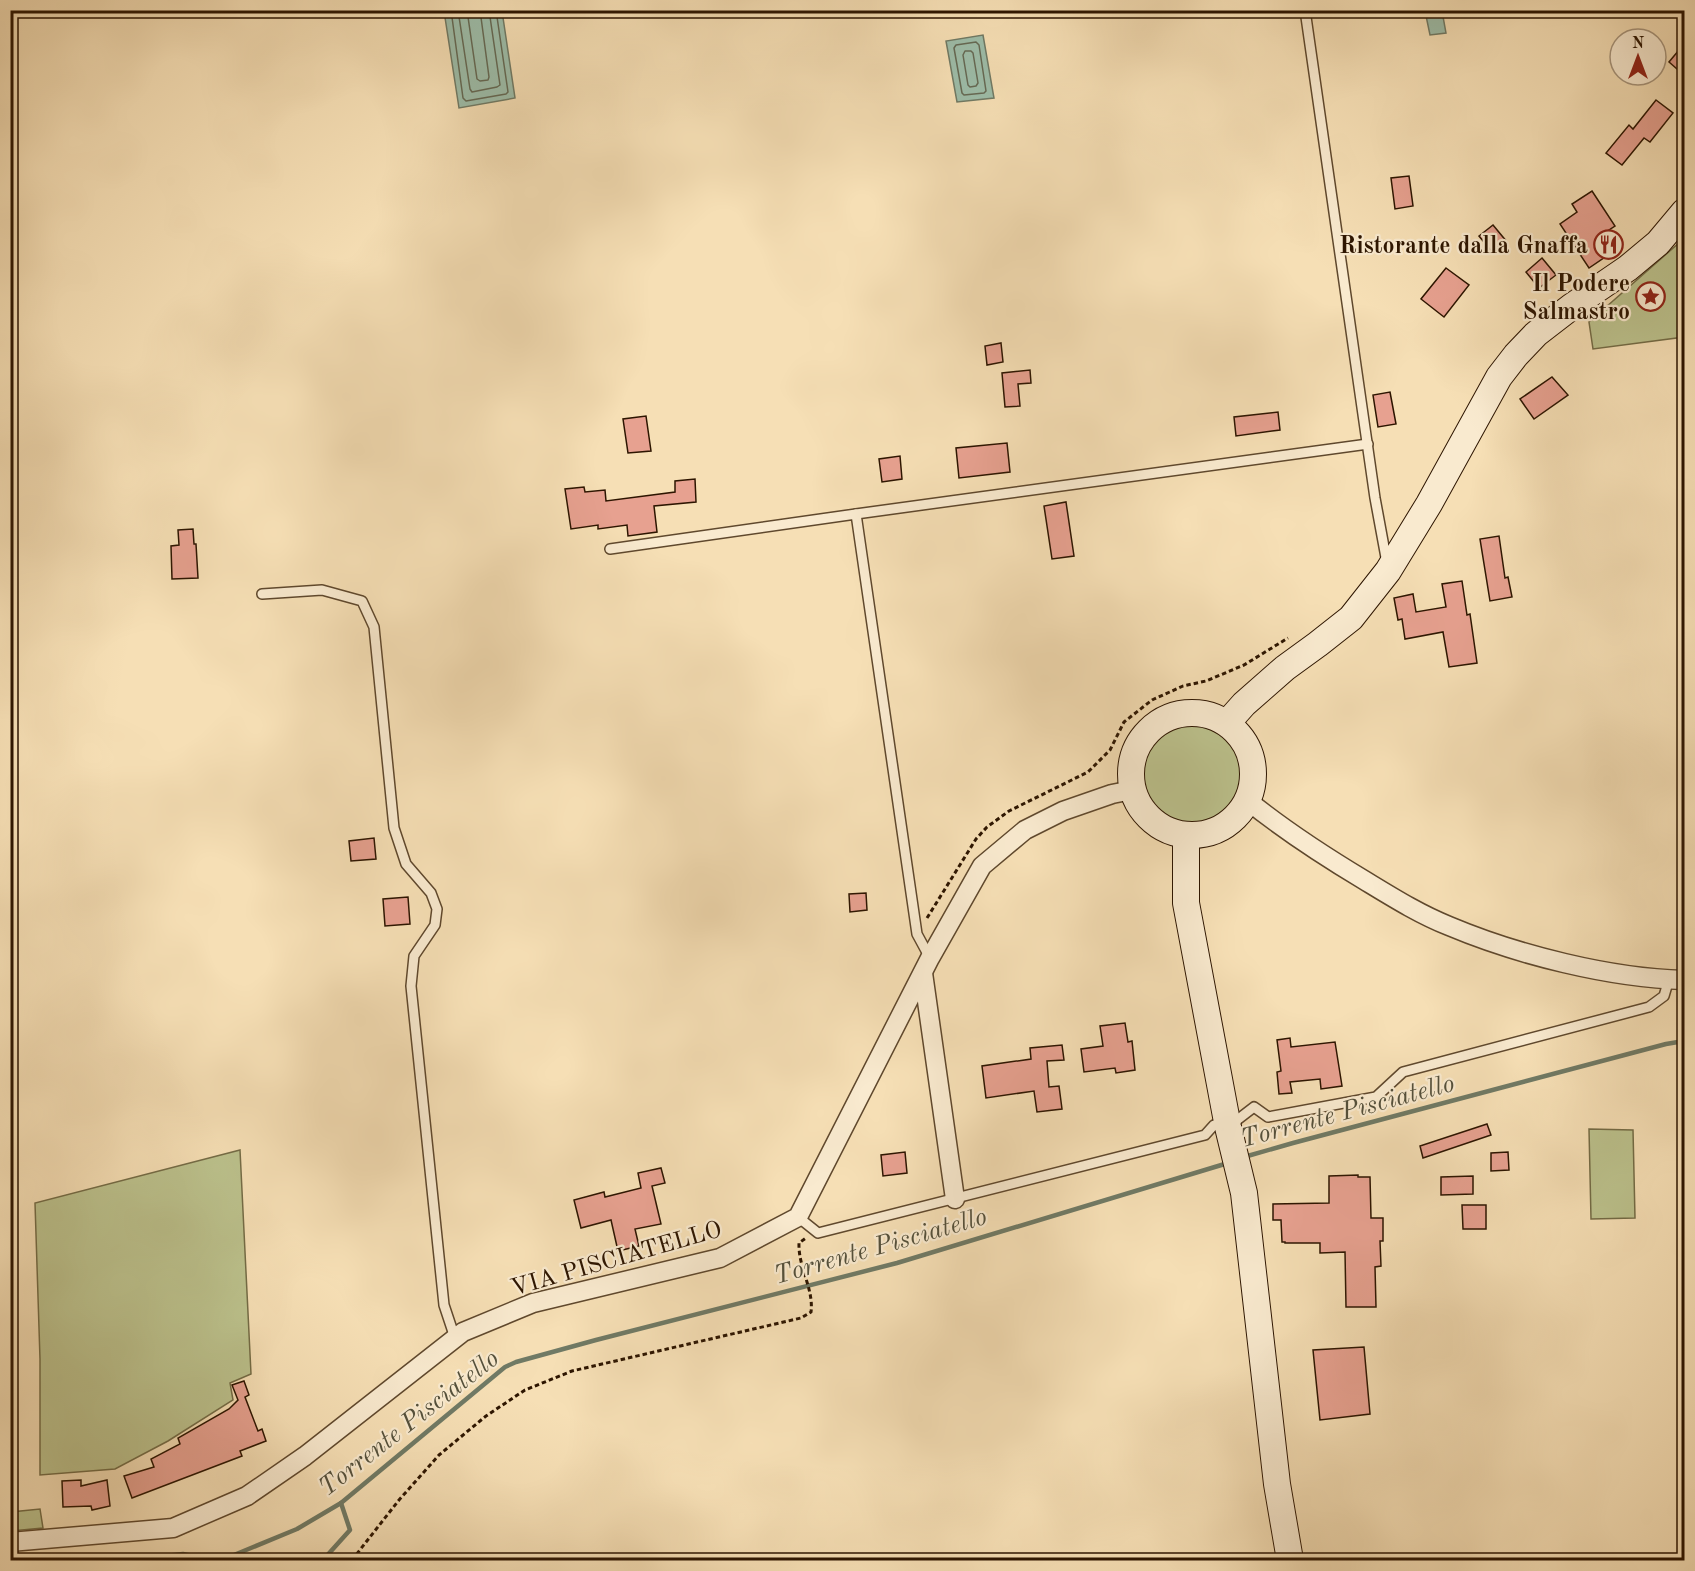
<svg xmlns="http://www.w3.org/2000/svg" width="1695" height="1571" font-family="'Old Standard TT',serif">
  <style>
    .green { fill: #bcc28d; stroke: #746c46; stroke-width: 1.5 }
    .water { fill: #9dbda9; stroke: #707a65; stroke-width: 1.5 }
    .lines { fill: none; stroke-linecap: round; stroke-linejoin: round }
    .shore { stroke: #656954; stroke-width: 1.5 }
    .stream { stroke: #707a65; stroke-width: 4.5 }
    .building { fill: #e7a190; stroke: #2d1500; stroke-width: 1.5 }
    .lane-casing { stroke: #5f482d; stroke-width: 12 }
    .street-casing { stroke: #5f482d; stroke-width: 21 }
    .secondary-casing { stroke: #2d1500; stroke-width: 28 }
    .path { stroke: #2d1500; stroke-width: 3; stroke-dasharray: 4.5 3; stroke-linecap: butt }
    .lane { stroke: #f9eacf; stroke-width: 9 }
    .street { stroke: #f9eacf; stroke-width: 18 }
    .secondary { stroke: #f9eacf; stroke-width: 26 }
    .labels { text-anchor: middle; stroke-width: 4.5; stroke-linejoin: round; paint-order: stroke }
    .poi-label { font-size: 24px; font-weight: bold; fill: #2d1500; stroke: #f9eacf; text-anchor: end }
    .street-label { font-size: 24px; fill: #2d1500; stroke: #f9eacf }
    .water-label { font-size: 26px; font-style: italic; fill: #54503b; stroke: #f9eacf }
  </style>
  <rect width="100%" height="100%" fill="#f6dfb5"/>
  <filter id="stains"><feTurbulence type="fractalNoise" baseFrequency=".00333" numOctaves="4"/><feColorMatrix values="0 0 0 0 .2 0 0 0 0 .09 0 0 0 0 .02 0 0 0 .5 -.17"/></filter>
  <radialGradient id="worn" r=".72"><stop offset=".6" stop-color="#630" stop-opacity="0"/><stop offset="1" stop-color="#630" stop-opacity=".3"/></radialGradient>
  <g class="green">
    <path d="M1680,242L1684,272V337L1593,349L1589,322Z"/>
    <circle cx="1192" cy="774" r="49"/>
    <path d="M1589,1129L1633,1130L1635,1218L1591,1219Z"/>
    <path d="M240,1150L251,1374L230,1383L233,1400L168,1441L115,1469L40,1475V1359L35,1203Z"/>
    <path d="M40,1509L43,1528L11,1531V1512Z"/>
  </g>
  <g class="water">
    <path d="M444,11H502L515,98L459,108Z"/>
    <path d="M1425,11H1442L1446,33L1430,35Z"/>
    <path d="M983,35L994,98L957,102L946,41Z"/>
  </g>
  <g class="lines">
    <g class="shore">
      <path d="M451,10L463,98L466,101L506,94L508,92L496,10"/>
      <path d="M458,10L470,89L472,92L497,87L500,85L489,10"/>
      <path d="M467,10L477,79L480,81L488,80L489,77L480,10"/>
      <path d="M976,42L979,45L986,91L984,93L964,95L962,93L954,48L956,45Z"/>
      <path d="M965,51H971L973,53L978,83L976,86L970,87L968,85L963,55Z"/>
    </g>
    <g class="stream">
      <path d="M1244,1157L1293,1143L1666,1044L1684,1041"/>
      <path d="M131,1560L183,1554L201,1558L234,1555L297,1529L341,1503L505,1367L516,1362L596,1340L897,1263L1228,1163"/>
      <path d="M323,1560L350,1530L341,1503"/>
    </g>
  </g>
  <g class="building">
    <path d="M1684,44V75L1669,62Z"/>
    <path d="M1656,100L1673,113L1650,142L1644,138L1622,165L1606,153L1629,125L1633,129Z"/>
    <path d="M1409,176L1413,206L1395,209L1391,178Z"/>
    <path d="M1592,191L1615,226L1606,232L1617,249L1589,268L1560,224L1577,212L1572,204Z"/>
    <path d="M1493,225L1507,242L1493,253L1479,236Z"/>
    <path d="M1542,258L1556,275L1539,288L1526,272Z"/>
    <path d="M1446,268L1469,285L1444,317L1421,299Z"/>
    <path d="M1001,343L1003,362L987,365L985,346Z"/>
    <path d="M1030,370L1031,383L1018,384L1020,406L1005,407L1002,373Z"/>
    <path d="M1552,377L1568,395L1534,419L1520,399Z"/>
    <path d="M1390,392L1396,424L1378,427L1373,395Z"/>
    <path d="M1278,412L1280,430L1236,436L1234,417Z"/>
    <path d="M646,416L651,451L628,453L623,419Z"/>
    <path d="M1007,443L1010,472L959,478L956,448Z"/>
    <path d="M900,456L902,479L882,482L879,459Z"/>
    <path d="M695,479L696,502L654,506L657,532L628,536L627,525L598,529V525L571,529L565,489L584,487L585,492L605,490L606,501L675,492V481Z"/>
    <path d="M1066,502L1074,556L1052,559L1044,506Z"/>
    <path d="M193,529L194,544H196L198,578L172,579L171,546L179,545L178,530Z"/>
    <path d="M1499,536L1505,578L1508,577L1512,597L1490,601L1480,539Z"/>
    <path d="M1462,581L1467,615L1470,614L1477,663L1449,667L1443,632L1405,639L1402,619L1398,620L1394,598L1413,594L1416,612L1446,607L1442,584Z"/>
    <path d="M374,838L376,859L351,861L349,841Z"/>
    <path d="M866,893L867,910L850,912L849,894Z"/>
    <path d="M408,897L410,924L385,926L383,899Z"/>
    <path d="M1125,1023L1128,1042L1132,1041L1135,1070L1116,1073L1115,1068L1084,1072L1081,1049L1103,1046L1100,1026Z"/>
    <path d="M1290,1038L1291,1047L1335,1042L1342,1086L1321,1089L1320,1079L1290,1082L1292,1093L1279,1094L1277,1072L1281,1071L1277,1040Z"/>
    <path d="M1062,1045L1064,1060L1047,1061L1049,1087L1059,1086L1062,1109L1037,1112L1034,1091L986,1098L982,1066L1031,1059L1030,1048Z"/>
    <path d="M1487,1124L1491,1135L1423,1158L1420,1146Z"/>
    <path d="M905,1152L907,1173L883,1176L881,1155Z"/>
    <path d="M1508,1152L1509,1170L1491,1171V1153Z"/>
    <path d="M661,1168L665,1183L652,1186L661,1224L635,1229L639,1246L618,1251L611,1220L581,1228L574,1200L604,1192L605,1197L641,1188L638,1173Z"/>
    <path d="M1358,1175V1177H1370L1371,1218H1383V1241H1380L1381,1266L1375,1267L1376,1307H1346L1345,1252L1320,1253V1243H1285V1242H1282L1281,1220H1273V1204L1329,1203V1176Z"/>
    <path d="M1473,1176V1194L1441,1195V1177Z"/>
    <path d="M1462,1205H1486V1229H1463Z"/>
    <path d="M1364,1347L1370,1414L1320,1420L1313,1350Z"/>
    <path d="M244,1381L249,1395L245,1397L258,1431L262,1429L266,1441L240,1451L242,1456L132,1498L124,1476L154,1467L151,1459L180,1444L178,1438L229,1409L238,1400L232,1385Z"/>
    <path d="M81,1480V1486L107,1480L110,1506L92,1510L91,1506L63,1507L62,1481Z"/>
  </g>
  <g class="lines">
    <defs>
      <g id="lane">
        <path d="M1305,10L1375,498L1387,563"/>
        <path d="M856,514L1368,444"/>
        <path d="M610,549L856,514L917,934L930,958"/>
        <path d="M262,594L322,590L362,601L374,627L394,828L406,864L431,893L437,909L435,925L414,956L411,986L444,1305L455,1338"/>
        <path d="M798,1217L818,1233L1205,1135L1214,1125L1228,1127L1254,1107L1268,1117L1376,1097L1403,1072L1649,1007L1664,996L1669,979"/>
      </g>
      <g id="street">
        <path d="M1247,800C1284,830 1324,856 1364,880C1392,897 1419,914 1449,926C1518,955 1610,978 1684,980"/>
        <path d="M923,973L955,1199"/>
        <path d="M10,1542L173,1528L247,1496L305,1456L463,1332L533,1303L720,1258L798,1217L930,958L982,866L1025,830L1063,811L1112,794L1132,790"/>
      </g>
      <g id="secondary">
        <circle cx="1192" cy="774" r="61"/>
        <path d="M1227,723L1244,704L1285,668L1318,644L1351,618L1388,571L1429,504L1499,377L1516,355L1536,334L1571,307L1628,268L1658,243L1684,212"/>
        <path d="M1186,835V903L1228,1127L1244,1193L1277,1484L1290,1560"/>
      </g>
    </defs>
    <use href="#lane" class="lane-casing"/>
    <use href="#street" class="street-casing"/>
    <use href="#secondary" class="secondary-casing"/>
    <g class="path">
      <path d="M927,918L976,839L987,827L1009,811L1088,772L1110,750L1124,722L1152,700L1183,686L1206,681L1244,665L1288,638"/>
      <path d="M352,1560L399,1500L439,1455L486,1416L525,1390L572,1371L801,1318L811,1312C814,1289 798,1267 799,1243L806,1238"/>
    </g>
    <use href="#lane" class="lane"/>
    <use href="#street" class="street"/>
    <use href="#secondary" class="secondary"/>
  </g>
  <defs>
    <symbol id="restaurant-ring" viewBox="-11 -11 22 22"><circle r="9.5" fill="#f9eacf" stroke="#8f2418" stroke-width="1.5"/><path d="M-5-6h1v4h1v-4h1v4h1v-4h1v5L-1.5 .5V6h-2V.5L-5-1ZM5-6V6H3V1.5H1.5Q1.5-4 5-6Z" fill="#8f2418"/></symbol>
    <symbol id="sight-ring" viewBox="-11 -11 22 22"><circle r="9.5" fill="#f9eacf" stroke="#8f2418" stroke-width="1.5"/><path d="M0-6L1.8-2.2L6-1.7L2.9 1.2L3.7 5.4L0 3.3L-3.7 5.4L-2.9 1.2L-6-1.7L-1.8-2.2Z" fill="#8f2418"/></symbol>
  </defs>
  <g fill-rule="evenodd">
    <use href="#restaurant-ring" x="1592" y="228" width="33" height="33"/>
    <use href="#sight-ring" x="1634" y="280" width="33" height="33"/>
  </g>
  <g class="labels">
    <g class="poi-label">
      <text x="1588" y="253">Ristorante dalla Gnaffa</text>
      <text x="1630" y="291">Il Podere<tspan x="1630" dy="28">Salmastro</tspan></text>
    </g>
    <g class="street-label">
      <text transform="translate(616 1258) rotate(-16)" y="8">VIA PISCIATELLO</text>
    </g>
    <g class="water-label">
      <text transform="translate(1347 1110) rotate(-15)" y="9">Torrente Pisciatello</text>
      <text transform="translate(880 1245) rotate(-16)" y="9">Torrente Pisciatello</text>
      <text transform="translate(408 1422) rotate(-38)" y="9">Torrente Pisciatello</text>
    </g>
  </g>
  <rect width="1695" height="1571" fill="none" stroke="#f6dfb5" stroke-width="36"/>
  <rect x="12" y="12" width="1671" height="1547" fill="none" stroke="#2d1500" stroke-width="3"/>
  <rect x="18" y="18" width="1659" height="1535" fill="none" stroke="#2d1500" stroke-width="1.5"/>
  <g transform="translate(1638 57)"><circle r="28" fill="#f9eacf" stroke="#a7957c" stroke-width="1.5"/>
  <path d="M0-4.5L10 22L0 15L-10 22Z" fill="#8f2418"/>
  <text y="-9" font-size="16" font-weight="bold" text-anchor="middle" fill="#2d1500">N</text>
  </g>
  <rect width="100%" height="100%" filter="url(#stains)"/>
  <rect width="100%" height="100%" fill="url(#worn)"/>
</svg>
